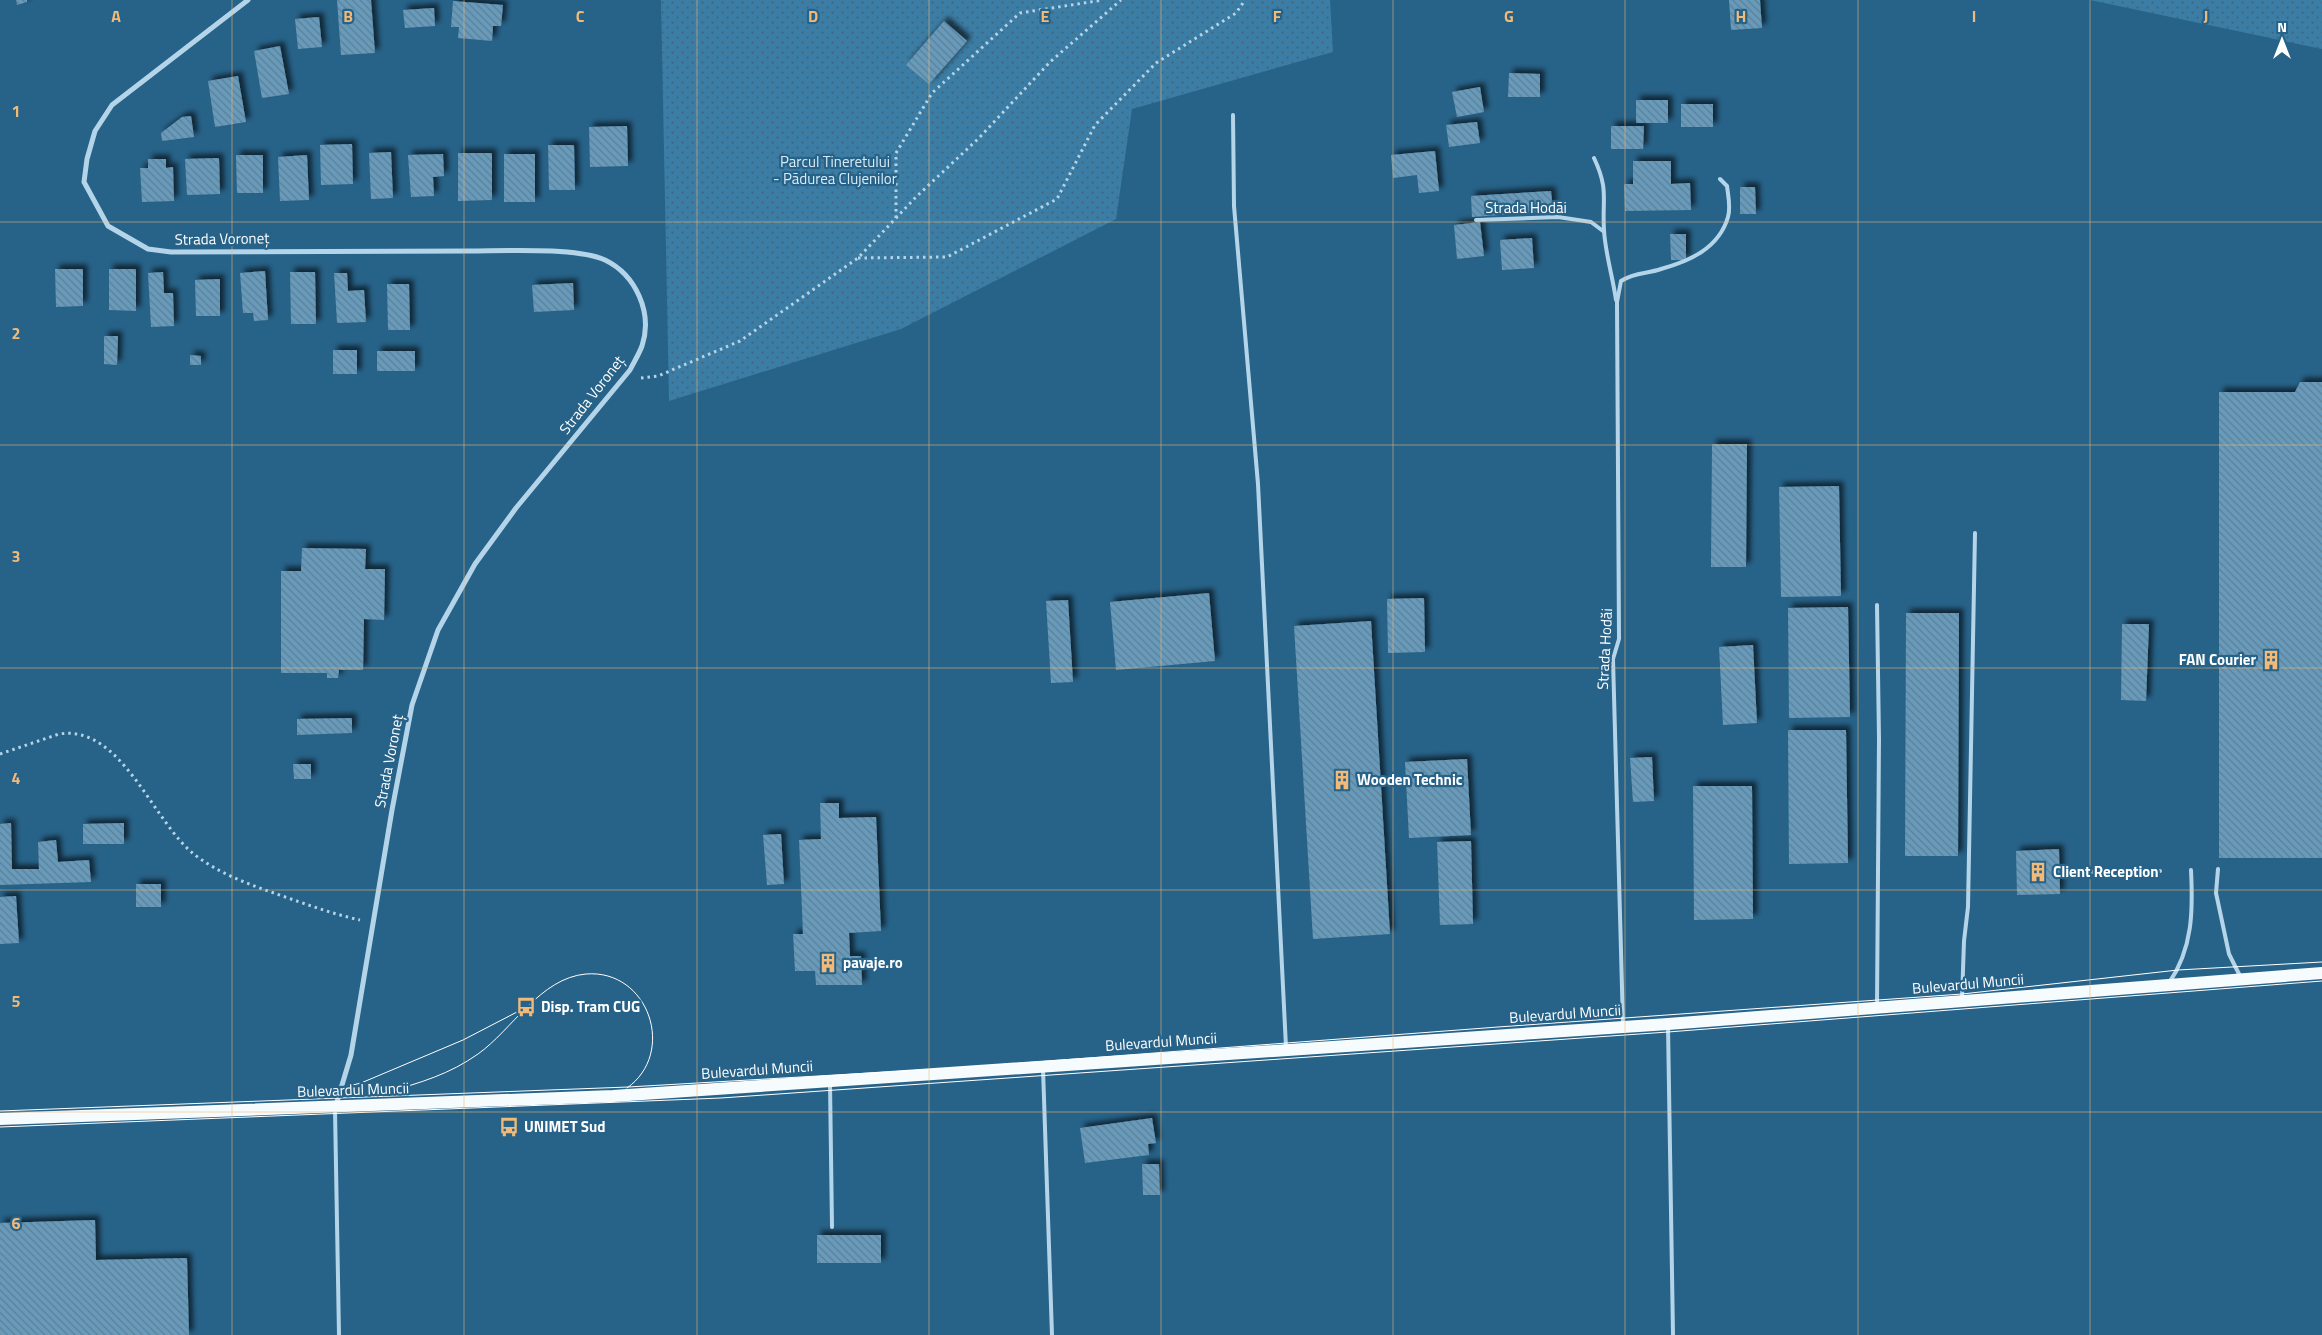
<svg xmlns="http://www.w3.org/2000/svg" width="2322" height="1335" font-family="'Titillium Web',sans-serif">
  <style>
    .grass { fill: url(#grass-dots) }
    .building { fill: url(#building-back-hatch); filter: url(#shadow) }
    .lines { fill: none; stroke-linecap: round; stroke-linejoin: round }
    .path { stroke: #b4d5e9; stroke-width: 3; stroke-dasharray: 2.5 4; stroke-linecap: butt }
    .lane { stroke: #b4d5e9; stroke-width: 4 }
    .street { stroke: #b4d5e9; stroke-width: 5 }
    .primary { stroke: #f6fbfe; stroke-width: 12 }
    .tram { stroke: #fff; stroke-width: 1 }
    .grid { fill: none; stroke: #f1ba79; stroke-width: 1; stroke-opacity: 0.55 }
    .labels { text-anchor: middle; stroke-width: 4.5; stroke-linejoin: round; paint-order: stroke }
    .park-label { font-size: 15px; fill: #d7ebf7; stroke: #276288 }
    .street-label { font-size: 15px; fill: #fff; stroke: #276288 }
    .poi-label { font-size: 15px; font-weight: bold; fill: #fff; stroke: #276288; text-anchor: start }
    .grid-label { font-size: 16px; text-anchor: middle; font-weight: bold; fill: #f1ba79; stroke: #276288; stroke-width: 4.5; stroke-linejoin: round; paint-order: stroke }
  </style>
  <defs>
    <pattern id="grass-dots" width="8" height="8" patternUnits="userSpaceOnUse" patternTransform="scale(1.25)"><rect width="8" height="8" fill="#3c7da5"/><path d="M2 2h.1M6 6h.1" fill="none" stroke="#446478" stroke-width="1.8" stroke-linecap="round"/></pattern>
    <pattern id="building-back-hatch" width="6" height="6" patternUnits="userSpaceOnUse" patternTransform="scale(1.25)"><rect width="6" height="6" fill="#689bbb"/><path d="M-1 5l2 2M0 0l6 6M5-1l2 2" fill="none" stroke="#5e7f94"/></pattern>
    <filter id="shadow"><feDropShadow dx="4.5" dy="-4.5" stdDeviation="2.5" flood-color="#0009"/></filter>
  </defs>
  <rect width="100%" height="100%" fill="#276288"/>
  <g class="grass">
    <path d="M661,0H1330L1333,52L1132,109L1116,219L901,329L669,401Z"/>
    <path d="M2090,0H2322V49Z"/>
  </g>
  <g class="building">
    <path d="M16,0H27V2L17,5Z"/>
    <path d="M337,0H371L375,53L341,55Z"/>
    <path d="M1729,0H1760L1762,28L1731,30Z"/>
    <path d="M453,1L503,5L501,26H493L492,41L458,38L459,27H451Z"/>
    <path d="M434,8L435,26L405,28L403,10Z"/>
    <path d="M319,17L322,47L298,49L295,19Z"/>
    <path d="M944,21L967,41L929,84L906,65Z"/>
    <path d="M280,46L289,94L262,98L254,51Z"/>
    <path d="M1509,73L1540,74V97H1508Z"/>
    <path d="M238,76L246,122L215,127L208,81Z"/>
    <path d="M1480,87L1484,112L1457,117L1452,92Z"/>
    <rect x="1636" y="100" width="32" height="23"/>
    <rect x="1681" y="104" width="32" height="23"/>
    <path d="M191,116L194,137L162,141L161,133L182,117Z"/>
    <path d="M1477,122L1480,143L1449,147L1446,125Z"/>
    <path d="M627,126L628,166L590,167L589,127Z"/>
    <path d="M1611,126H1644L1643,149H1611Z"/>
    <path d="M352,144L353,184L321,185L320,145Z"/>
    <path d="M548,145H574L575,190H549Z"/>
    <path d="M1435,151L1439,191L1419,193L1417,175L1393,178L1391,155Z"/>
    <path d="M391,152L393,198L371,199L369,153Z"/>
    <path d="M458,153H492V200L458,201Z"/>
    <path d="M443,154L444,176L433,177L434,196L411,197L408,155Z"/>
    <rect x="504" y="154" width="31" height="48"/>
    <path d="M236,155H263V193H237Z"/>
    <path d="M307,155L309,200L280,201L278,157Z"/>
    <path d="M219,158L220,194L187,195L185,159Z"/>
    <path d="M148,159H166V168L173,167L174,201L142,202L140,168H148Z"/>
    <path d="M1633,161H1671V184L1690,183L1691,210L1625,211L1624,184H1633Z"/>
    <path d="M1740,187H1755L1756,214H1740Z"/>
    <path d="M1551,191L1553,211L1472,217L1471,196Z"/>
    <path d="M1480,222L1484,256L1457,259L1454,225Z"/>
    <path d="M1670,234H1686V260H1671Z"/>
    <path d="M1532,238L1534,268L1502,270L1500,240Z"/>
    <path d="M55,269H83V306L56,307Z"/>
    <path d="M109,269H136V311L109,310Z"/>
    <path d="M265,271L268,320L254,321L253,313H243L240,273Z"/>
    <path d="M163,272L164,293H173L174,326L151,327L148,273Z"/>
    <path d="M290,272H315L316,324H291Z"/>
    <path d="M334,273H347L348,291L364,290L366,322L337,323Z"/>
    <path d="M220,279V316H196L195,280Z"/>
    <path d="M573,283L574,310L534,312L532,285Z"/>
    <path d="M387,284H409L410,330H388Z"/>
    <path d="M104,336H118L117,365L104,364Z"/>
    <rect x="333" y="350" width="24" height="24"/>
    <rect x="377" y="351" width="38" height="20"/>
    <path d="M190,355L201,356V365H190Z"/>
    <path d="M2300,382H2322V858H2219V392H2295Z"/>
    <path d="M1712,444H1747L1746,567H1711Z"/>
    <path d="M1839,486L1841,596L1781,597L1779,487Z"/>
    <path d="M302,548L366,549L365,569H385L384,620L364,619L363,670H339L338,678H327V673H281V571H301Z"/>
    <path d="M1209,593L1215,661L1116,670L1110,602Z"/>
    <path d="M1424,598L1425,652L1388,653L1387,599Z"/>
    <path d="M1068,600L1073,682L1051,683L1046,601Z"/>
    <path d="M1848,607L1850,717L1789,718L1788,608Z"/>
    <path d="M1906,613H1959L1958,856H1905Z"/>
    <path d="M1371,621L1390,934L1313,939L1294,626Z"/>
    <path d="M2122,624H2149L2146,701L2121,700Z"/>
    <path d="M1753,645L1757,723L1723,725L1719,647Z"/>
    <path d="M352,718V733L297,735V719Z"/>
    <path d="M1788,730H1846L1848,863L1789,864Z"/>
    <path d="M1652,757L1654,801L1633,802L1630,758Z"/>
    <path d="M1467,759L1471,835L1409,838L1405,762Z"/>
    <path d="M293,764H311V779H294Z"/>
    <path d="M1693,786H1752L1753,919L1694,920Z"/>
    <path d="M820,803H839V818L876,817L881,931L849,933L850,956H861L862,985H816L815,971H795L793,934H803L799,840L821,839Z"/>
    <path d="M11,823L12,869H39L38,842L56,840L58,862L89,860L91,882L0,885V824Z"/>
    <path d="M124,823V844H83V824Z"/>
    <path d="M781,834L784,884L767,885L763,835Z"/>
    <path d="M1471,841L1473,924L1440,925L1437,842Z"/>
    <path d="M2059,849L2060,894L2017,895L2016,851Z"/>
    <rect x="136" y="884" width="25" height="23"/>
    <path d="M16,896L19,943L0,944V897Z"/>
    <path d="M1152,1118L1156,1143L1148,1144L1149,1155L1085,1163L1080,1128Z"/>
    <path d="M1142,1164H1159L1160,1195H1143Z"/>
    <path d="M95,1220L96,1260L187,1258L189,1335H0V1223Z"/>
    <rect x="817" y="1235" width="64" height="28"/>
  </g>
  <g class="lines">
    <g class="path">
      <path d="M896,218V153L932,93L1020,13L1103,0"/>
      <path d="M858,258L947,257L1057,199L1095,125L1156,63L1236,13L1245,0"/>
      <path d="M641,378L658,376L740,341L858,258L916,197L979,138L1050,62L1121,0"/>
      <path d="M0,754L59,734C122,724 153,823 195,855C224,877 257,887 291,899C314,907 337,915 360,920"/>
    </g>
    <g class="lane">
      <path d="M1233,115L1234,206L1258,484L1286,1047"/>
      <path d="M1594,158C1609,190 1602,198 1604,230C1605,252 1613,278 1616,300"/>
      <path d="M1476,220L1558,217L1591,222L1603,231"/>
      <path d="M2218,869L2216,893L2229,954L2240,976"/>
      <path d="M2080,872L2160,871"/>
      <path d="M2169,983C2193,948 2193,910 2191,870"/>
      <path d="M1962,999L1964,941L1968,907L1975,533"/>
      <path d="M1877,1005L1879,739L1877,605"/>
      <path d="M1623,1024L1613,659L1619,639L1617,302L1621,281C1635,272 1647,274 1661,269C1690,261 1719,248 1728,217C1731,207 1728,195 1727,186L1720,179"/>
      <path d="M1668,1026L1673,1335"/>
      <path d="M1043,1069L1052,1335"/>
      <path d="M830,1083L832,1227"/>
      <path d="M335,1110L339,1335"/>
    </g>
    <path class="street" d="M248,0L112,105L95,131L87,159L84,182L108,226L148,249L171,252C270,251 370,251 470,251C502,251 577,247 605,260C636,275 653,313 642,346C639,354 634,362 630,370L516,508L475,564L438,630L412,705L392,810L351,1055L336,1105"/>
    <path class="primary" d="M0,1119L613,1096L1668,1024L2322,973"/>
    <g class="tram">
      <path d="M387,1092C420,1083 450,1074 478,1054C512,1030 540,978 586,974C649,969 677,1053 627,1088"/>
      <path d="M312,1095L361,1083L463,1040L517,1012"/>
      <path d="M0,1111L628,1087L956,1068L1498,1027L1962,994L2178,970L2322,962"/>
      <path d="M0,1127L721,1098L1668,1032L2322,981"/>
    </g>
  </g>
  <path class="grid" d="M232,0V1335M464,0V1335M697,0V1335M929,0V1335M1161,0V1335M1393,0V1335M1625,0V1335M1858,0V1335M2090,0V1335M0,222H2322M0,445H2322M0,668H2322M0,890H2322M0,1112H2322"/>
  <defs>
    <symbol id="building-bare" viewBox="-9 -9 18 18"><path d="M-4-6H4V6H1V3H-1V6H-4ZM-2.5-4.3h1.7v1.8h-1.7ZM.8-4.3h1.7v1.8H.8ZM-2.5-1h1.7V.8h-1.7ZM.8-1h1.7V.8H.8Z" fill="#f1ba79" stroke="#276288" stroke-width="2.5" paint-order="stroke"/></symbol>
    <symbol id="bus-bare" viewBox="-9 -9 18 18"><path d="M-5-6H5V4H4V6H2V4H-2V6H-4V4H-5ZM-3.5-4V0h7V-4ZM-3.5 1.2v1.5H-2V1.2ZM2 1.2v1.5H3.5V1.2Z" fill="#f1ba79" stroke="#276288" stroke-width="2.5" paint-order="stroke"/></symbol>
  </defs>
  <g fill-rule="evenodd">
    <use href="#building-bare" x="2257" y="646" width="28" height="28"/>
    <use href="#building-bare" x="1328" y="766" width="28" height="28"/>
    <use href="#building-bare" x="2024" y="858" width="28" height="28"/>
    <use href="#building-bare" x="814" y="949" width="28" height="28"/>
    <use href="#bus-bare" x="512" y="993" width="28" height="28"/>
    <use href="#bus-bare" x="495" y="1113" width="28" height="28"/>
  </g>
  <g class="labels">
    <g class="park-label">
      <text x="835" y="167">Parcul Tineretului<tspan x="835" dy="17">- Pădurea Clujenilor</tspan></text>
    </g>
    <g class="street-label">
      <text x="1526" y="213">Strada Hodăi</text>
      <text transform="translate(222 239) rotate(-1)" y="5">Strada Voroneț</text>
      <text transform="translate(592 395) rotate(-52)" y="5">Strada Voroneț</text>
      <text transform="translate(1605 649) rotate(-87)" y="5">Strada Hodăi</text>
      <text transform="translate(389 761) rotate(-79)" y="5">Strada Voroneț</text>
      <text transform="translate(1968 984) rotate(-5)" y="5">Bulevardul Muncii</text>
      <text transform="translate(1565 1014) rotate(-4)" y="5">Bulevardul Muncii</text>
      <text transform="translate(1161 1042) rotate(-4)" y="5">Bulevardul Muncii</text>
      <text transform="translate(757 1070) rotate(-4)" y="5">Bulevardul Muncii</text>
      <text transform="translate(353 1090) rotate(-2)" y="5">Bulevardul Muncii</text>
    </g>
    <g class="poi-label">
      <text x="2256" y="665" text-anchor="end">FAN Courier</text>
      <text x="1357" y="785">Wooden Technic</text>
      <text x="2053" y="877">Client Reception</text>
      <text x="843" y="968">pavaje.ro</text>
      <text x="541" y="1012">Disp. Tram CUG</text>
      <text x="524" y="1132">UNIMET Sud</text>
    </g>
  </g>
  <g class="grid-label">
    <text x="116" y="22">A</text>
    <text x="348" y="22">B</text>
    <text x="580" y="22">C</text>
    <text x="813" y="22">D</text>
    <text x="1045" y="22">E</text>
    <text x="1277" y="22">F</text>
    <text x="1509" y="22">G</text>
    <text x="1741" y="22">H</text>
    <text x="1974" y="22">I</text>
    <text x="2206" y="22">J</text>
    <text x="16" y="117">1</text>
    <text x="16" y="339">2</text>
    <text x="16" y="562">3</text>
    <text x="16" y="784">4</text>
    <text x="16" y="1007">5</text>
    <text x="16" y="1229">6</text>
  </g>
  <g transform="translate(2282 40)" stroke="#276288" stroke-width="4" paint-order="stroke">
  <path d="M0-4L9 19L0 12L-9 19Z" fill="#ffffff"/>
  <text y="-8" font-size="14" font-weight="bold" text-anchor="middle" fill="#ffffff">N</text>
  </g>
</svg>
